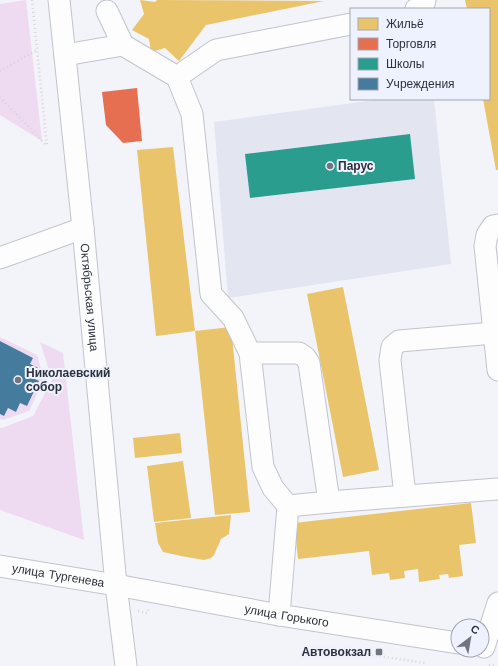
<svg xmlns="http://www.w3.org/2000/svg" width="498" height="666" font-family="'Work Sans',sans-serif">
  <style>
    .built { fill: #e3e6f1 }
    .green { fill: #efdbf1 }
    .homes { fill: #e9c46a }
    .shops { fill: #e76f51 }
    .schools { fill: #2a9d8f }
    .public { fill: #457b9d }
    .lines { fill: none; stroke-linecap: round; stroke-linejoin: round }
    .minor-casing { stroke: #c1c4cb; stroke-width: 23 }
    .path { stroke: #d3d5d7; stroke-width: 2.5; stroke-dasharray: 1 3; stroke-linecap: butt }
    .minor { stroke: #fdfdfe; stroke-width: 21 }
    .poi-dot { fill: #72757e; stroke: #eef2fe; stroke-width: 1.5 }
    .labels { text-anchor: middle; stroke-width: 4; stroke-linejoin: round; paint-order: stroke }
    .poi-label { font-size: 12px; font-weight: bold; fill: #2d313c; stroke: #eef2fe; text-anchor: start }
    .street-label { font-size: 12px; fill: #2d313c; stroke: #eef2fe }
  </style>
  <rect width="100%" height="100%" fill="#f2f4fa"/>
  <path class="built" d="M382,99H434L451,264L228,298L214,122Z"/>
  <g class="green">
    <path d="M26,0L42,141L0,115V4Z"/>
    <path d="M0,337L37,355L44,380L29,411L3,420L0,419V414L8,408L16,412L20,403L27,406L39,381L33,378L30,364L33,358L0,341Z"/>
    <path d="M40,342L63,353L84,540L0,510V428H2L33,416L52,380Z"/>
  </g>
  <g class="homes">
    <path d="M140,0L155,2L157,0L324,1L206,25L179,61L165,48L151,52L149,39L132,30L144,14Z"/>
    <path d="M465,0H498V170H496L483,99H489V9H467Z"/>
    <path d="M173,147L195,331L231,327L250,512L215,515L195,331L156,336L137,150Z"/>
    <path d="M343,287L379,470L343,477L307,294Z"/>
    <path d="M180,433L182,453L135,458L133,438Z"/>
    <path d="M183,461L191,518L154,522L147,466Z"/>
    <path d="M471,503L476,543L459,545L463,576L449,578L448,574L439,575L440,579L419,582L418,569L404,571L405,578L390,580L389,573L372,575L369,551L298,559L294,523Z"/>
    <path d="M231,515L229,534L221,539L214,555L211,558L204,560L181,556L163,552L158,543L155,523Z"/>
  </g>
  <path class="shops" d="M137,88L142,141L123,143L106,125L102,92Z"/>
  <path class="schools" d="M410,134L415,179L250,198L245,154Z"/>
  <path class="public" d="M0,341L33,358L30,364L38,368L33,378L39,381L27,406L20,403L16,412L8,408L4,416L0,414Z"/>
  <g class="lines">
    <defs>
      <g id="minor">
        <path id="s1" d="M59,0L83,228L116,585L126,666"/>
        <path d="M416,9L424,4L425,0"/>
        <path d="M107,11L123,45"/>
        <path d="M65,55L123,45L177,77L216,50L351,24"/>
        <path d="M177,77L192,114L211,294L233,318L250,353H299L305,357L309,363L329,502L288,506L279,615"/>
        <path d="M498,225L493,226L487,235L485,246L498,370"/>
        <path d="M0,258L83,228"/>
        <path d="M250,353L263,467L273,488L288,506"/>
        <path d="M405,496L390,360L392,347L399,341L494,333"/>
        <path d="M329,502L498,489"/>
        <path id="s2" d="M0,566L116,585L279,615L458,643"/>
        <path d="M484,647L498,603"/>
      </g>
    </defs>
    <use href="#minor" class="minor-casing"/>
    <g class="path">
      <path d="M32,0L47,146"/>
      <path d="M0,71L37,50"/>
      <path d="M0,97L47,146"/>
      <path d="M138,611L147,613L149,609"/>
      <path d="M368,648L372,655L425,663"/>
      <path d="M489,665L496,666"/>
    </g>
    <use href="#minor" class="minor"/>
  </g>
  <g class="poi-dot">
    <circle cx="330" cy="166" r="4"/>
    <circle cx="18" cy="380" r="4"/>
    <rect x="375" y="648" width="8" height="8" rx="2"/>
  </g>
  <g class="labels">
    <g class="poi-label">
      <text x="338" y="170">Парус</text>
      <text x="26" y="377">Николаевский<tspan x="26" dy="14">собор</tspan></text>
      <text x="371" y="656" text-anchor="end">Автовокзал</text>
    </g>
    <g class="street-label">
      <text dy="4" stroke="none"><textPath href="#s1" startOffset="299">Октябрьская улица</textPath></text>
      <text dy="4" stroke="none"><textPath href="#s2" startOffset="59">улица Тургенева</textPath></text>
      <text dy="4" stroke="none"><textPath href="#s2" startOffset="291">улица Горького</textPath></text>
    </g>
  </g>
  <rect x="350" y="8" width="140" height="92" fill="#eef2fe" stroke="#a1a5b0"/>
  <rect x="358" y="18" width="20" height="12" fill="#e9c46a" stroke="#a1a5b0"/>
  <text x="386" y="28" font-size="12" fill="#2d313c">Жильё</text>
  <rect x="358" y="38" width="20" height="12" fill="#e76f51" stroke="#a1a5b0"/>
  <text x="386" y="48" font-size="12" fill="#2d313c">Торговля</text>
  <rect x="358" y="58" width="20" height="12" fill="#2a9d8f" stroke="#a1a5b0"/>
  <text x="386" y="68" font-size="12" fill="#2d313c">Школы</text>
  <rect x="358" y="78" width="20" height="12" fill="#457b9d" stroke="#a1a5b0"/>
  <text x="386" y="88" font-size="12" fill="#2d313c">Учреждения</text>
  <g transform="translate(470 638) rotate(31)"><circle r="19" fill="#eef2fe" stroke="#a1a5b0"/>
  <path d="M0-3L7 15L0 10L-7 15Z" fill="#72757e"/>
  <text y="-6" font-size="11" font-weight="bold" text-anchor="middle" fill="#2d313c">С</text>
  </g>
</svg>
